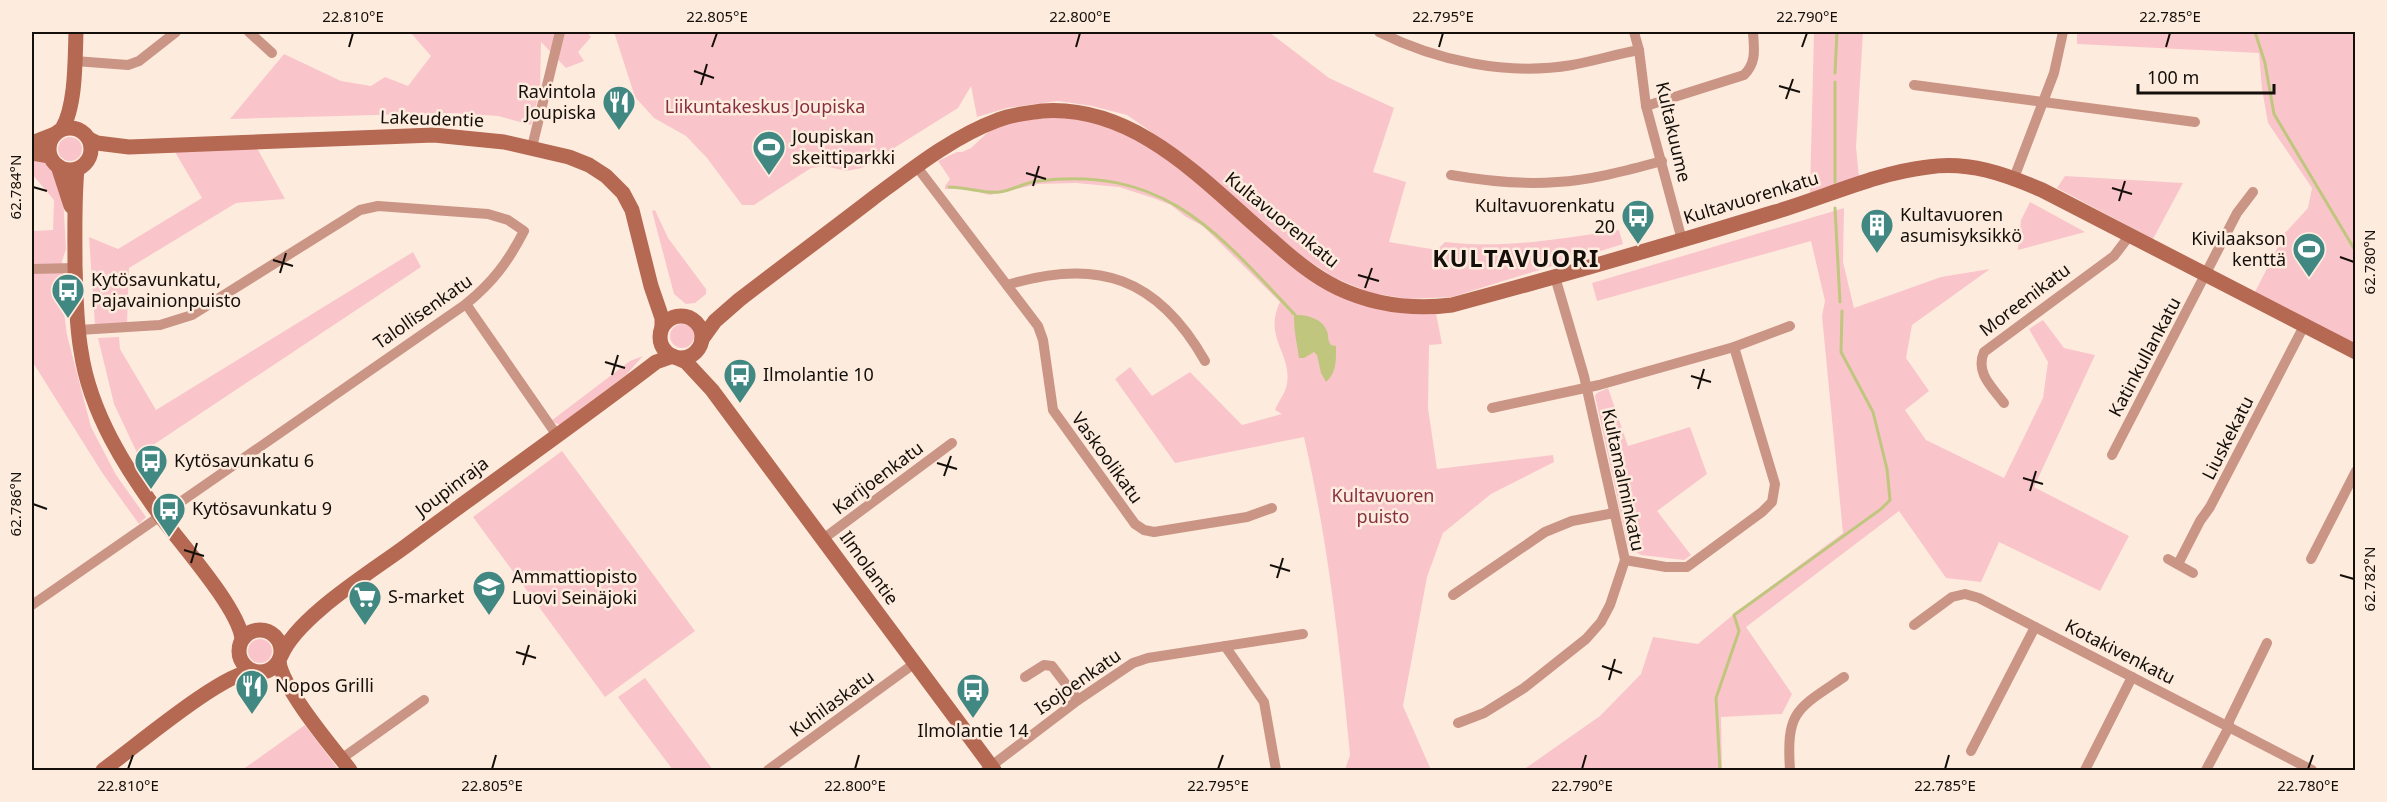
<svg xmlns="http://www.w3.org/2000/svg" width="2387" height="802" font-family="'Noto Sans',sans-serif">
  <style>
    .green { fill: #f9c5cb }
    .water { fill: #c0c67e }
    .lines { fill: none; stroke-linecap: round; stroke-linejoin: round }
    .stream { stroke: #c0c67e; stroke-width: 3 }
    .street { stroke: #cb9586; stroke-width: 10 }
    .secondary { stroke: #b56852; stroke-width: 15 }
    .ticks { fill: none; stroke: #140f0a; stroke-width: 2 }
    .labels { text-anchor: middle; stroke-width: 5; stroke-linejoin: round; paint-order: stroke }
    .poi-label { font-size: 18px; fill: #140f0a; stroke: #fdecde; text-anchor: start }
    .park-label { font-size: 18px; fill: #882e41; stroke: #fdecde }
    .street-label { font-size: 18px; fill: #140f0a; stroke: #fdecde }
    .district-label { font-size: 24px; font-weight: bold; letter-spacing: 1.5px; fill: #140f0a; stroke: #fdecde }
    .neatline { fill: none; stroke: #140f0a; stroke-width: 2 }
    .ticks-label { font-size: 15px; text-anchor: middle; fill: #140f0a }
  </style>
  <rect width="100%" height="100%" fill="#fdecde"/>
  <g class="green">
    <path d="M410,32H587L591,37L578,52L584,61L566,68L541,42L540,89L531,125L498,116L452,113L230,119L284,54L341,81L371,86L385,77L408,86L431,56Z"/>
    <path d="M614,32H1269L1329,78L1394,108L1373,172L1406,182L1389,242L1437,250L1445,242C1505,249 1559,239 1619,230L1623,244L1452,297L1408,299L1371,293L1335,278L1301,256L1190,159L1127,115L1092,106L1058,101L1007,108L977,117L971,86L958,108L862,168L846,171L825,166L811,168L754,205H742L707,158L686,136L654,118L635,97Z"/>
    <path d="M1814,32H1863L1856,147L1859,177L1810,193Z"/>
    <path d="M2077,32H2355V344L2255,292L2285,233L2308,208L2312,188L2268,123L2262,89L2259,53L2077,44Z"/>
    <path d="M1066,116L1109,125L1164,154L1299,271L1383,310L1414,314L1436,313L1442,344L1429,345L1428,408L1437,469L1553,455L1554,462L1491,494L1443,533L1427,577L1403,706L1431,770H1345L1350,755C1340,648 1328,541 1304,437L1175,463L1115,379L1130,367L1152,396L1190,372L1242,425L1282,414L1275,410C1278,402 1286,392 1287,384C1292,353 1263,338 1280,302L1203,226L1186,217L1171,205L1153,198L1119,187L1076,183L1038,184L990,195L965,189H945V186L950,179L938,161L957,152H962L971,148L988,132L1007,122Z"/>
    <circle cx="70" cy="149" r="12"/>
    <path d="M257,148L285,199L236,203L129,268L127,324L95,325L89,237L118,249L202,198L175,152Z"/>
    <path d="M32,159L43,161L55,171L63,195L66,249L62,261L66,291L64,312L67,335L91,427L116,475L146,517L139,524L103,474L32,361V231L53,230L54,200L32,174Z"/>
    <path d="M2065,176L2183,183L2153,239L2057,188Z"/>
    <path d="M2030,202L2085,232L2018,250L2021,220Z"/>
    <path d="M1844,208L1843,262L1854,308L1941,277L1990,269L1912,325L1906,358L1929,391L1905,410L1926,440L2004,478L2043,398L2048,362L2029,329L2043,320L2064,348L2095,355L2034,487L2129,536L2100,591L1999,542L1981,582L1946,578L1899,511L1746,627L1792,694L1782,714L1721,717L1722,770H1523L1600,716L1641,674L1653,637L1698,644L1734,614L1843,533L1822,316L1825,301L1811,241L1597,301L1592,283Z"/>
    <path d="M655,210L668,238L706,289V294L695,303L686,304L674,294L652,211Z"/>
    <path d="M413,252L421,267L138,455L114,404L98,338L119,337L120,349L156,410Z"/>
    <circle cx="682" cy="336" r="12"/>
    <path d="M643,356L626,375L560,425L551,421L630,361Z"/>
    <path d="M1608,388L1628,446L1690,427L1707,474L1657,511L1691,555L1684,560L1641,555L1628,547L1595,396L1597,393Z"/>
    <path d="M562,451L695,631L605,697L473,517Z"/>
    <circle cx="260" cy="651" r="12"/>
    <path d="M645,678L713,770H673L618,697Z"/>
    <path d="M305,725L339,770H242Z"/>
  </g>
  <path class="water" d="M1299,315C1309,315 1323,320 1327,331C1329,337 1327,339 1331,345L1336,346C1336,360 1337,372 1326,382L1321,373L1317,355L1314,352L1304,358H1299C1297,343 1294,332 1294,317Z"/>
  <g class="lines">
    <g class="stream">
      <path d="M2255,32L2265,63L2274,114L2356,252"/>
      <path d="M1835,73L1837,32"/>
      <path d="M1835,182V82"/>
      <path d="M949,187C965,187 986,194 999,192C1012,191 1025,182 1038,181C1165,165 1218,233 1296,316"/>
      <path d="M1835,208L1840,302"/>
      <path d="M1720,770L1716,698L1739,631L1734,615L1881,509L1890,500L1887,469L1873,412L1841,352L1842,311"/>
    </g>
    <g class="street">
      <path d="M249,32L272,53"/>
      <path d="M1379,32C1437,61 1507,76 1572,65C1594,61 1617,54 1639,50"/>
      <path d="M1634,32L1639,50L1646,106L1682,240"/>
      <path d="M75,61L128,65L139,61L176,32"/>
      <path d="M1914,85L2195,122"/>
      <path d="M1646,106L1744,75C1757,62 1754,49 1753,32"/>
      <path d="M532,147L560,32"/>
      <path d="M917,167L1038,326L1043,340L1053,410L1135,524L1144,530L1154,532L1247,517L1272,508"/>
      <path d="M1451,175C1486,181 1521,185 1557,182C1593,180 1628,170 1662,161"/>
      <path d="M2014,178L2054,73L2063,32"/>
      <path d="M32,269L75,268"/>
      <path d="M1007,285C1098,257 1158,278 1205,361"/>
      <path d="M466,304L556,434"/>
      <path d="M2004,403C1992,387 1975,373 1984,352L2114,256L2130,235"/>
      <path d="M1492,408L1599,385L1734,347L1790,326"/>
      <path d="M2112,455L2237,213L2253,192"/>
      <path d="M823,539L952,443"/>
      <path d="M2168,559L2193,573"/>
      <path d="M2311,559L2356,471"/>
      <path d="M1625,560L1666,567H1687L1762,512L1772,502L1775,484L1734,347"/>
      <path d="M2178,564L2200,521L2210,507L2304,326"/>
      <path d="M1453,595L1545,532L1572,521L1614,513"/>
      <path d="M32,605L466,304C493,282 508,262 524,231L508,220L488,214L378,206L360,210L192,315L160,325L79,330"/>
      <path d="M1914,625L1952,597L1965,594L1979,598L2312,770"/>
      <path d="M1225,646L1264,702L1276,770"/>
      <path d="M1025,677L1044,665L1052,666L1078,700"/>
      <path d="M1458,723L1484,713L1524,688L1586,639L1601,622L1610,605L1625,560L1584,376L1555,277"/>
      <path d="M1971,751L2035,627"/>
      <path d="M341,759L424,700"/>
      <path d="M768,770L915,663"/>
      <path d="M986,770L1078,700L1133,663L1148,658L1303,634"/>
      <path d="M1790,770C1786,710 1797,709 1844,677"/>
      <path d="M2085,770L2132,677"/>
      <path d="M2206,770L2229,727V721L2267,643"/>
    </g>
    <g class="secondary">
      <circle cx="70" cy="149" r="21"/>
      <path d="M62,129C76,106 75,59 76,32"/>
      <path d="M89,139L97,143L129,147L434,135L504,142L569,157L589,165L606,176L623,193L632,210L651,286L662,318V327"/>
      <path d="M32,143L55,134"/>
      <path d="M32,153L50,156"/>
      <path d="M58,166L71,206"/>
      <path d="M77,169C74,201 75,233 75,265C76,294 76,323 81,351C90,413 126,469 162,518C182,545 239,609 242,639"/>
      <circle cx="681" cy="337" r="21"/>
      <path d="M702,339L715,321L739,300C783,266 828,233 872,199C911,170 952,137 998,120C1012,114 1028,113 1042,111C1137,104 1206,184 1272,240C1292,258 1313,276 1338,288C1374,305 1412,310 1452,305C1560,276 1668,245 1775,212C1826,197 1876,173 1928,167C1969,161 2005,174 2042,190L2356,352"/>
      <path d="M677,358L686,362L712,390L994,770"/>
      <circle cx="260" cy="651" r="21"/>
      <path d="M281,656C297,617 371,572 406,546C489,484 574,425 656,362L673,356"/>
      <path d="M279,662C283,689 332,747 350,770"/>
      <path d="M103,770C134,748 220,674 253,671"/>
    </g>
  </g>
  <path class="ticks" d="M349,47L353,33M712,47L717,33M1076,47L1080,33M1439,47L1443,33M1802,47L1807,33M2166,47L2170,33M694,71L714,78M701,85L707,64M1779,86L1800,92M1786,99L1793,79M1026,173L1046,179M1033,186L1039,166M33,187L47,191M2112,188L2132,194M2119,201L2125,181M2340,257L2354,262M273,260L293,266M280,273L286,253M1358,275L1379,281M1365,288L1372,268M605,362L625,368M612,375L618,355M1691,376L1711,382M1698,389L1704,369M937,463L957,469M944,476L951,456M2023,478L2043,484M2030,491L2036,471M33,504L47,509M184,550L204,556M191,563L197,543M1270,565L1290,571M2340,575L2354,579M1277,578L1283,558M516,652L536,658M523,665L529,645M1602,666L1622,673M1609,680L1615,659M128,769L133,755M492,769L496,755M855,769L859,755M1218,769L1223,755M1582,769L1586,755M1945,769L1949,755M2308,769L2313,755"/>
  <defs>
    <symbol id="restaurant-pin" viewBox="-11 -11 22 30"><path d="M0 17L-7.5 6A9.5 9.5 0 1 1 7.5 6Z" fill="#418882" stroke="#fdecde"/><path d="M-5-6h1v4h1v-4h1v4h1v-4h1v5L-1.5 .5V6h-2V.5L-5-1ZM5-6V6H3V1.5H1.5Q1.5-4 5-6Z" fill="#fff"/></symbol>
    <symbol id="stadium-pin" viewBox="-11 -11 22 30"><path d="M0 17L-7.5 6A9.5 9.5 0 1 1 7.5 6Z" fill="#418882" stroke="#fdecde"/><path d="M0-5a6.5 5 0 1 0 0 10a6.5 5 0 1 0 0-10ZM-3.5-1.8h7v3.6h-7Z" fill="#fff"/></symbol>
    <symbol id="bus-pin" viewBox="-11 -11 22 30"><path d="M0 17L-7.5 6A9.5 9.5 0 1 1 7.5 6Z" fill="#418882" stroke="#fdecde"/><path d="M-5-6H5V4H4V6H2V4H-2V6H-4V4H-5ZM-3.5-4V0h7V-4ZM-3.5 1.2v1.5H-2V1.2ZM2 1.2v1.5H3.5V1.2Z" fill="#fff"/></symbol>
    <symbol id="building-pin" viewBox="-11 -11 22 30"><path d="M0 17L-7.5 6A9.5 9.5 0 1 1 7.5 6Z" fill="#418882" stroke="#fdecde"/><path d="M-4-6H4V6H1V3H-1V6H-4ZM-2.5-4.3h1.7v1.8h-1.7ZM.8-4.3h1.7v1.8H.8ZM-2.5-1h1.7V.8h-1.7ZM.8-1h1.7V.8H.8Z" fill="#fff"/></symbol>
    <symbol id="school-pin" viewBox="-11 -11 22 30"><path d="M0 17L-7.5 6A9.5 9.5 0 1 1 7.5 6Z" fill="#418882" stroke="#fdecde"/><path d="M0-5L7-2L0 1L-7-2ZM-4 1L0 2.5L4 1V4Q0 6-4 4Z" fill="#fff"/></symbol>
    <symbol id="supermarket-pin" viewBox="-11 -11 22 30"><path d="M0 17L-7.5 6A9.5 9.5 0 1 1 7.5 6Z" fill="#418882" stroke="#fdecde"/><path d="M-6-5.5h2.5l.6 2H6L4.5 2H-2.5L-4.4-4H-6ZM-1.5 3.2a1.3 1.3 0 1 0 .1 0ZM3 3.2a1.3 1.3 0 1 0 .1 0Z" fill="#fff"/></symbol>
  </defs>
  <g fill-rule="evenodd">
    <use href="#restaurant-pin" x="600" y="83" width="38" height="52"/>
    <use href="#stadium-pin" x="750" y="128" width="38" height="52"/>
    <use href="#bus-pin" x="1619" y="197" width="38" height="52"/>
    <use href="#building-pin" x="1858" y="206" width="38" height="52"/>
    <use href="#stadium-pin" x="2290" y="230" width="38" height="52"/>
    <use href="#bus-pin" x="49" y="271" width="38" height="52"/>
    <use href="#bus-pin" x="721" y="356" width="38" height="52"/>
    <use href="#bus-pin" x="132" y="442" width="38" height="52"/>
    <use href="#bus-pin" x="150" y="490" width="38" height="52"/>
    <use href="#school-pin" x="470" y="568" width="38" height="52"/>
    <use href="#supermarket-pin" x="346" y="578" width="38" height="52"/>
    <use href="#restaurant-pin" x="233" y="667" width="38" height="52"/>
    <use href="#bus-pin" x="954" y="671" width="38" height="52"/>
  </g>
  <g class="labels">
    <g class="poi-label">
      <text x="596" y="98" text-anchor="end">Ravintola<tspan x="596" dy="21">Joupiska</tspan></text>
      <text x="792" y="143">Joupiskan<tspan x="792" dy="21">skeittiparkki</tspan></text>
      <text x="1615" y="212" text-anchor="end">Kultavuorenkatu<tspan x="1615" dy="21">20</tspan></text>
      <text x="1900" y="221">Kultavuoren<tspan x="1900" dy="21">asumisyksikkö</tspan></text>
      <text x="2286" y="245" text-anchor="end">Kivilaakson<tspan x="2286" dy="21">kenttä</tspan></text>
      <text x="91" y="286">Kytösavunkatu,<tspan x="91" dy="21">Pajavainionpuisto</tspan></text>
      <text x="763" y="381">Ilmolantie 10</text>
      <text x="174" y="467">Kytösavunkatu 6</text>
      <text x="192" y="515">Kytösavunkatu 9</text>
      <text x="512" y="583">Ammattiopisto<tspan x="512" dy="21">Luovi Seinäjoki</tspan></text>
      <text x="388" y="603">S-market</text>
      <text x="275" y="692">Nopos Grilli</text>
      <text x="973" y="737" text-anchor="middle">Ilmolantie 14</text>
    </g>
    <g class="park-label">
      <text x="765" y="113">Liikuntakeskus Joupiska</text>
      <text x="1383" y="502">Kultavuoren<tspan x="1383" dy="21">puisto</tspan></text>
    </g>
    <g class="street-label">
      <text transform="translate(432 119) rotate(2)" y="6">Lakeudentie</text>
      <text transform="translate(1673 132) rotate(77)" y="6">Kultakuume</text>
      <text transform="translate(1751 198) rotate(-17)" y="6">Kultavuorenkatu</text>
      <text transform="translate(1282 220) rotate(39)" y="6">Kultavuorenkatu</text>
      <text transform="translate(2025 300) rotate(-37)" y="6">Moreenikatu</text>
      <text transform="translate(423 312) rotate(-35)" y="6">Talollisenkatu</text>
      <text transform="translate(2145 357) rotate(-62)" y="6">Katinkullankatu</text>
      <text transform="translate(2228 438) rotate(-63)" y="6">Liuskekatu</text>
      <text transform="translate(1107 458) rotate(54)" y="6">Vaskoolikatu</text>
      <text transform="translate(878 478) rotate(-37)" y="6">Karijoenkatu</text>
      <text transform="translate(1623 480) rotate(78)" y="6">Kultamalminkatu</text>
      <text transform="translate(452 487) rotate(-37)" y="6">Joupinraja</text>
      <text transform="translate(869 568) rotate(54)" y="6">Ilmolantie</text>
      <text transform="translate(2120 652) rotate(27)" y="6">Kotakivenkatu</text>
      <text transform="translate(1078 682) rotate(-35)" y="6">Isojoenkatu</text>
      <text transform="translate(832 704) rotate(-36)" y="6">Kuhilaskatu</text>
    </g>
    <g class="district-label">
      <text x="1516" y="267">KULTAVUORI</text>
    </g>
  </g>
  <rect width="2387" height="802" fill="none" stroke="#fdecde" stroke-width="66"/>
  <path d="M2138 84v9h136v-9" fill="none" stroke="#140f0a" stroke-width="3"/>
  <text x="2147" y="84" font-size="18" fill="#140f0a" stroke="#fdecde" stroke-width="4.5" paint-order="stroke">100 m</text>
  <rect x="33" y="33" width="2321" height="736" class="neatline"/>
  <g class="ticks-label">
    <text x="353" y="22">22.810°E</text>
    <text x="717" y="22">22.805°E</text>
    <text x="1080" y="22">22.800°E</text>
    <text x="1443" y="22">22.795°E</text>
    <text x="1807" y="22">22.790°E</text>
    <text x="2170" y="22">22.785°E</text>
    <text transform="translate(16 187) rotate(-90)" y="5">62.784°N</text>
    <text transform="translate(2370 262) rotate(-90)" y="5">62.780°N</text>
    <text transform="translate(16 504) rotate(-90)" y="5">62.786°N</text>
    <text transform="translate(2370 579) rotate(-90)" y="5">62.782°N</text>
    <text x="128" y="791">22.810°E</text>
    <text x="492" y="791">22.805°E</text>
    <text x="855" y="791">22.800°E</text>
    <text x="1218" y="791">22.795°E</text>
    <text x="1582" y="791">22.790°E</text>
    <text x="1945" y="791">22.785°E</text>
    <text x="2308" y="791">22.780°E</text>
  </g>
</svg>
